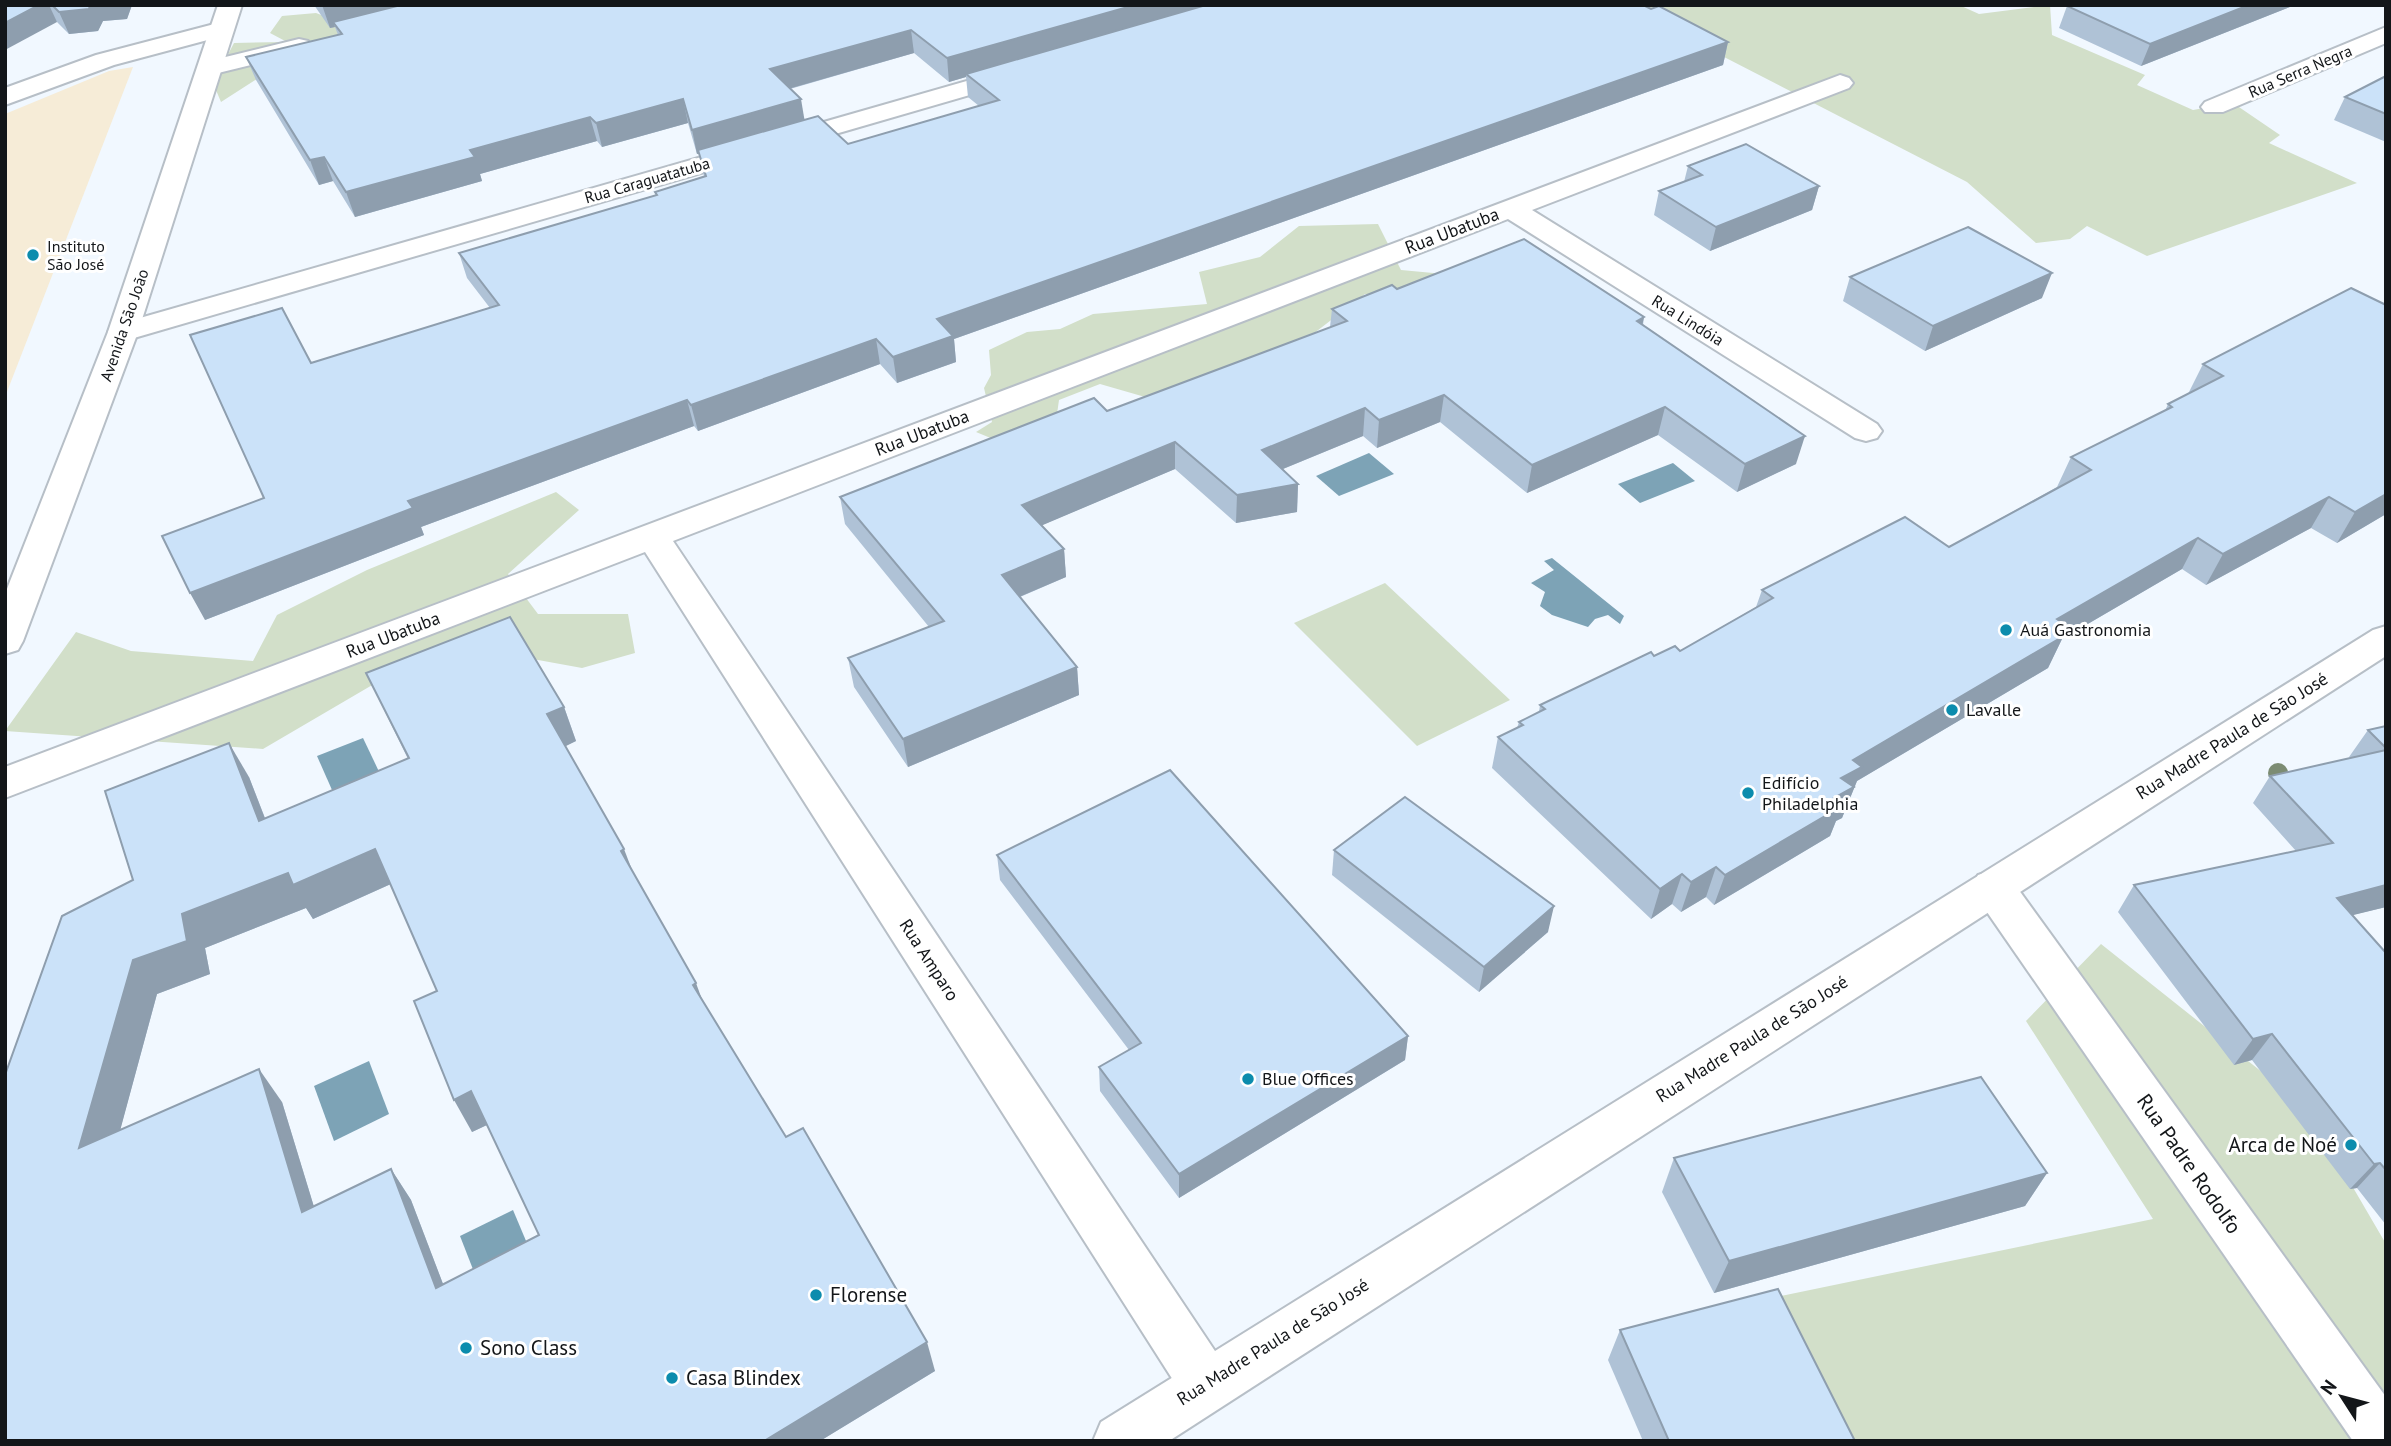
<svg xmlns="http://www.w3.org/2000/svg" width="2391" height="1446" font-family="'PT Sans',sans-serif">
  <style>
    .education { fill: #f6ecd7 }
    .green { fill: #d2dfc9 }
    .water { fill: #7da3b6 }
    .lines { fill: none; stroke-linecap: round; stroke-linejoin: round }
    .street-casing { stroke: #b7bfc7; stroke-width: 4 }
    .secondary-casing { stroke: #b7bfc7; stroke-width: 4 }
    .primary-casing { stroke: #b7bfc7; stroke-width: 4 }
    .street { fill: #fff; fill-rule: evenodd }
    .secondary { fill: #fff; fill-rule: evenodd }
    .primary { fill: #fff; fill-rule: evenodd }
    .tree { fill: #7c8c73 }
    .wall { fill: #afc2d6; fill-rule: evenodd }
    .shaded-wall { fill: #8e9eae }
    .building { fill: #cbe2f9; stroke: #8e9eae; stroke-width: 2; fill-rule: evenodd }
    .poi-dot { fill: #0c8cad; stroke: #fff; stroke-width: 2.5 }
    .labels { text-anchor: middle; stroke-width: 6; stroke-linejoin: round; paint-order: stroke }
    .far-street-label { font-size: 16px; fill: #131619; stroke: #fff }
    .far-poi-label { font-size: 16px; fill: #131619; stroke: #fff; text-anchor: start }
    .street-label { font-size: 18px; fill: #131619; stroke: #fff }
    .poi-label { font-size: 18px; fill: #131619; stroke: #fff; text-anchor: start }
    .near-poi-label { font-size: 21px; fill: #131619; stroke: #fff; text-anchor: start }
    .near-street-label { font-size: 21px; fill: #131619; stroke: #fff }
  </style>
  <rect width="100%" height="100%" fill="#f1f8ff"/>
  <path class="education" d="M133,67L5,397V114L109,71Z"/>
  <g class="green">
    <path d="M1623,5H1959L1979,14L2050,5L2052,35L2145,75L2137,85L2193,110L2233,103L2280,135L2269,143L2357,183L2147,256L2087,226L2070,239L2036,243L1967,182Z"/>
    <path d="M316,13L348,25L376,19L271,70L221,102L213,83L234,43L287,42L270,33L282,16Z"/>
    <path d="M1378,224L1401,270L1444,274L1427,295L1365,294L1300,344L1152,399L1100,384L1059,400L1055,428L1010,446L976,432L992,422L984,388L991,375L989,350L1027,332L1060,329L1093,314L1207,304L1199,272L1260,257L1299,226Z"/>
    <path d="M556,492L579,510L508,574L538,614H628L635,653L582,668L444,643L263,749L5,731L76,632L131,651L253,661L277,615L367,570Z"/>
    <path d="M1385,583L1510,700L1417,746L1294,623Z"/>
    <path d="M2101,944L2306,1107L2386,1244V1441H1839L1781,1296L2153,1219L2026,1021Z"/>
  </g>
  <g class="water">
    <path d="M1369,453L1394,474L1339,496L1316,476Z"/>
    <path d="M1673,463L1695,481L1640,503L1618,484Z"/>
    <path d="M1552,558L1624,616L1620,624L1608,615L1595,619L1588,627L1552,615L1540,606L1545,592L1531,583L1554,570L1544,561Z"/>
    <path d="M363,738L383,780L336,799L317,756Z"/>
    <path d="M369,1061L389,1114L334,1141L314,1086Z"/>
    <path d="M513,1210L537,1267L483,1295L460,1236Z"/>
  </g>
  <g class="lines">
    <defs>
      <g id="street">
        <path d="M222,22L230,24L234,29L230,34L114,65L5,105V88L96,55Z"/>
        <path d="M2386,27V43L2223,112H2205L2201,107L2205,102Z"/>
        <path d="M299,39L308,41L311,46L308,51L210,75L201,73L198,68L201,63Z"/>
        <path d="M1019,66L1028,68L1031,73L1028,78L134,338L123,341L112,338L108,332L112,326Z"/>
        <path d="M1840,75L1849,78L1853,83L1849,88L1532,210L1877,424L1882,431L1877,438L1866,441L1855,438L1508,219L673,541L1225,1366L1232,1384L1225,1402L1206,1410L1187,1402L645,552L5,798V767Z"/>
        <path d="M1993,871L2008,875L2386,1397V1441H2353L1978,899L1972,887L1978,875Z"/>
      </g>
      <path id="secondary" d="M2386,626V656L1169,1441H1093L1101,1422L2373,630Z"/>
      <path id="primary" d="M218,5H242L138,332L23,641L18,650L5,654V594L108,332Z"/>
    </defs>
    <use href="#street" class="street-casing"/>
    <use href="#secondary" class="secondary-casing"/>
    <use href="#primary" class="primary-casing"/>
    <use href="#street" class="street"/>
    <use href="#secondary" class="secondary"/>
    <use href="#primary" class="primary"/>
  </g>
  <circle class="tree" cx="2278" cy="773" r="10"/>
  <g class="wall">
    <path d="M5,5H132L127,19L103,21L98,31L69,34L57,22Z"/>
    <path d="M314,5H1643L1728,42L1723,65L954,339L956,362L897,383L880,364L698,431L694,426L421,527L424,535L205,620L264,498L311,363L490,308L467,278L459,253L656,195L655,192L704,176L699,154H697L688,123L602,147L597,141L480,174L482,181L355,217L333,181L319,185L256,80L246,57L338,35L335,27L330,28ZM914,53L949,82L966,77L968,97L979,106L848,144L805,120L790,89Z"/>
    <path d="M2070,5H2295L2141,66L2059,28L2067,6Z"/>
    <path d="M2386,76V142L2334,120L2345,97Z"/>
    <path d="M1688,166L1819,186L1812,210L1710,251L1654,215L1659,191L1684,182Z"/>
    <path d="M1850,277L2042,298L1925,351L1843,301Z"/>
    <path d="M1397,289L1644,317L1643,325L1796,464L1737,492L1658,435L1527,493L1440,422L1377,448L1363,436L1283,469L1298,484L1297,512L1236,523L1175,469L1042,525L1064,549L1066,577L1020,597L1077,667L1079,695L908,767L854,687L848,658L929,627L845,524L840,497L1107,411L1330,327L1332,309Z"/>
    <path d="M2386,305V514L2337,543L2311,528L2206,585L2182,569L2062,639L2048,668L1857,781L1842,818L1836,821L1830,836L1714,905L1706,897L1681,912L1672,904L1651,919L1492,768L1498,737L1517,728L1519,722L1539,712L1540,705L1654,656L1680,651L1756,607L1762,590L1949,547L2057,487L2071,457L2165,411L2168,404L2188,394L2203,364Z"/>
    <path d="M366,673L564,707L576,741L565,746L702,1000L786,1137L935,1371L820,1441H5L133,880L249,777L265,818L408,759ZM391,884L437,991L472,1132L487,1125L539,1235L443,1284L411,1200L391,1169L314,1207L282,1102L120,1130L157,994L210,974L205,948L306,908L313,919Z"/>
    <path d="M2386,726V907L2352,915L2386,953V1225L2357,1188L2350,1189L2252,1060L2234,1065L2118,912L2134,885L2296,851L2253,803L2270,776L2351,758L2349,757L2368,730Z"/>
    <path d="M1334,850L1548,932L1479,992L1332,875Z"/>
    <path d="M997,855L1408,1036L1405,1060L1179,1198L1100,1091L1099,1067L1129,1050L1000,880Z"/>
    <path d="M1674,1158L2047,1173L2025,1206L1714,1293L1662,1192Z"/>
    <path d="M1620,1330L1855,1441H1643L1608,1360Z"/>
  </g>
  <g class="shaded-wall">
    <path d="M39,5H49L57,22L5,50V23Z"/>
    <path d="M90,5H132L127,19L103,21L98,31L69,34L59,12Z"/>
    <path d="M322,5H421L333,22L335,27L330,28Z"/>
    <path d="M1135,5H1215L966,74V77L949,82L947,58Z"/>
    <path d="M2249,5H2295L2141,66L2150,44Z"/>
    <path d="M911,30L914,53L774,93L770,69Z"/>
    <path d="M1728,42L1723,65L954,339L956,362L897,383L893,357L937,319Z"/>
    <path d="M683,99L688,123L602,147L596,123Z"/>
    <path d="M801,99L805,123L697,154L692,130Z"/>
    <path d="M590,117L597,141L480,174L482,181L355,217L346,192L470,150Z"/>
    <path d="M324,157L333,181L319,185L310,160Z"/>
    <path d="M1819,186L1812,210L1710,251L1716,227Z"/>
    <path d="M2052,273L2042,298L1925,351L1933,326Z"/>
    <path d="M1644,317L1638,345L1637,321Z"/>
    <path d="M876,339L880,364L698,431L691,405Z"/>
    <path d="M1444,395L1440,422L1377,448L1379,420Z"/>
    <path d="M687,400L694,426L421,527L424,535L205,620L190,593L408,501Z"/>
    <path d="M1665,407L1658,435L1527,493L1532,465Z"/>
    <path d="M1365,408L1363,436L1261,478L1262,450Z"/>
    <path d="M1805,436L1796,464L1737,492L1745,464Z"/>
    <path d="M1175,442V469L1024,533L1022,505Z"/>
    <path d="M1298,484L1297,512L1236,523L1237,495Z"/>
    <path d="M2386,494V514L2337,543L2355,512Z"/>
    <path d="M2329,497L2311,528L2206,585L2223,554Z"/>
    <path d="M2198,538L2182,569L2062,639L2048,668L1857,781L1842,818L1836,821L1830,836L1714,905L1725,875L1841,778L1853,760L2057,619Z"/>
    <path d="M1064,549L1066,577L1005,603L1002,575Z"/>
    <path d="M1077,667L1079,695L908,767L903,739Z"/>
    <path d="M564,707L576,741L560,749L547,714Z"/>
    <path d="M229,743L249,777L279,855L259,821Z"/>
    <path d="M375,849L393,883L313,919L306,908L205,948L210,974L157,994L107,1179L79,1148L133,960L182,914L288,873Z"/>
    <path d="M624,849L637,883L621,851Z"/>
    <path d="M1716,867L1706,897L1681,912L1691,882Z"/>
    <path d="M1682,874L1672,904L1651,919L1660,889Z"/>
    <path d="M2386,885V907L2317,924L2337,898Z"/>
    <path d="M1554,906L1548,932L1479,992L1484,967Z"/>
    <path d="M696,983L708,1016L693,985Z"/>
    <path d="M2272,1034L2252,1060L2234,1065L2253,1039Z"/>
    <path d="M1408,1036L1405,1060L1179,1198V1174Z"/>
    <path d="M259,1069L282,1102L325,1243L302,1212Z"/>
    <path d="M471,1091L489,1124L472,1132L454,1100Z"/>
    <path d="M2380,1163L2357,1188L2350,1189L2374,1164Z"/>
    <path d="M391,1169L411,1200L456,1318L436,1288Z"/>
    <path d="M2047,1173L2025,1206L1714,1293L1729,1261Z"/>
    <path d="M927,1342L935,1371L820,1441H764Z"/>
  </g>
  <g class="building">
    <path d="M5,5H39L5,23Z"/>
    <path d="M52,5H90L89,9L59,12Z"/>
    <path d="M401,5H1135L947,58L911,30L770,69L801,99L692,130L683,99L596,123L590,117L470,150L475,157L346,192L324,157L310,160L246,57L342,34L333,22Z"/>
    <path d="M1206,5H1643L1651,9L1659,6L1728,42L937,319L953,336L893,357L876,339L691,405L687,400L408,501L413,508L190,593L162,536L264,498L190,335L282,308L311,363L499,305L459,253L657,195L655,192L706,176L698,150L818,116L848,144L999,100L966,74Z"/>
    <path d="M2070,5H2249L2150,44L2067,6Z"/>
    <path d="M2386,76V114L2345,97Z"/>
    <path d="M1746,144L1819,186L1716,227L1659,191L1702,175L1688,166Z"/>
    <path d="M1968,227L2052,273L1933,326L1850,277Z"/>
    <path d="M1524,239L1644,317L1637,321L1805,436L1745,464L1665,407L1532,465L1444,395L1379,420L1365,408L1262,450L1298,484L1237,495L1175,442L1022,505L1064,549L1002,575L1077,667L903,739L848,658L944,621L840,497L1094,398L1107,411L1347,321L1332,309L1392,285L1397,289Z"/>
    <path d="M2351,288L2386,305V494L2355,512L2329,497L2223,554L2198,538L2057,619L2065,625L2054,631L2062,637L1853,760L1862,767L1841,778L1854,787L1834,798L1842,806L1725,875L1716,867L1691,882L1682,874L1660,889L1498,737L1523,725L1519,722L1545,709L1540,705L1651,652L1654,656L1675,646L1680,651L1773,598L1762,590L1905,517L1949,547L2091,470L2071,457L2172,407L2168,404L2223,376L2203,364Z"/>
    <path d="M510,617L564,707L547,714L624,849L621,851L696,983L693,985L786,1137L803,1128L927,1342L764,1441H5V1075L62,916L133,880L105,791L229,743L259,821L409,758L366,673ZM375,849L437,991L414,1001L454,1100L471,1091L539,1235L436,1288L391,1169L302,1212L259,1069L79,1148L133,960L187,941L182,914L288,873L293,885Z"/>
    <path d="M2386,726V748L2368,730Z"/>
    <path d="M2386,750V885L2337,898L2386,953V1170L2380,1163L2374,1164L2272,1034L2253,1039L2134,885L2333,843L2270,776Z"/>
    <path d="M1170,770L1408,1036L1179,1174L1099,1067L1141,1043L997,855Z"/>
    <path d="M1405,797L1554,906L1484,967L1334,850Z"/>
    <path d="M1981,1077L2047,1173L1729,1261L1674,1158Z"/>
    <path d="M1778,1289L1855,1441H1669L1620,1330Z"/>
  </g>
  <g class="poi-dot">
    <circle cx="33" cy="255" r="7"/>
    <circle cx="2006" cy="630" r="7"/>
    <circle cx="1952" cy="710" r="7"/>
    <circle cx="1748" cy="793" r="7"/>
    <circle cx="1248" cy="1079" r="7"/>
    <circle cx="2351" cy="1145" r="7"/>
    <circle cx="816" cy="1295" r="7"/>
    <circle cx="466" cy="1348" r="7"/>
    <circle cx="672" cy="1378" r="7"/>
  </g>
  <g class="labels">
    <g class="far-street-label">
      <text transform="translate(2300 71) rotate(-23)" y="6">Rua Serra Negra</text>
      <text transform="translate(647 180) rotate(-16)" y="6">Rua Caraguatatuba</text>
      <text transform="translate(1688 320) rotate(32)" y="6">Rua Lindóia</text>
      <text transform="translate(124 325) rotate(-71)" y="6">Avenida São João</text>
    </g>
    <g class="far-poi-label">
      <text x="47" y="252">Instituto<tspan x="47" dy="18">São José</tspan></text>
    </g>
    <g class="street-label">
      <text transform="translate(1452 231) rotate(-21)" y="6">Rua Ubatuba</text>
      <text transform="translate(922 433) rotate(-21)" y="6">Rua Ubatuba</text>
      <text transform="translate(393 635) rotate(-21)" y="6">Rua Ubatuba</text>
      <text transform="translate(2232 736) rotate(-32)" y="6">Rua Madre Paula de São José</text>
      <text transform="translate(929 960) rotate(57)" y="6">Rua Amparo</text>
      <text transform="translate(1752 1039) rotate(-32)" y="6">Rua Madre Paula de São José</text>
      <text transform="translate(1273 1342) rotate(-32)" y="6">Rua Madre Paula de São José</text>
    </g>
    <g class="poi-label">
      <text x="2020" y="636">Auá Gastronomia</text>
      <text x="1966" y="716">Lavalle</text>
      <text x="1762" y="789">Edifício<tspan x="1762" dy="21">Philadelphia</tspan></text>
      <text x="1262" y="1085">Blue Offices</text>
    </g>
    <g class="near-poi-label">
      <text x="2337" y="1152" text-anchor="end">Arca de Noé</text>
      <text x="830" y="1302">Florense</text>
      <text x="480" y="1355">Sono Class</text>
      <text x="686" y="1385">Casa Blindex</text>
    </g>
    <g class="near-street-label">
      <text transform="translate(2189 1164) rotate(55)" y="7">Rua Padre Rodolfo</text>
    </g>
  </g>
  <rect width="2391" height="1446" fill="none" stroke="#131619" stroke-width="14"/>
  <g transform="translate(2342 1397) rotate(306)" stroke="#ffffff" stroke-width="5" paint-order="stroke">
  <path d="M0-5L12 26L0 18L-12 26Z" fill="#131619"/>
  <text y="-10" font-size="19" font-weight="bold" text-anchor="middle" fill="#131619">N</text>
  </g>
</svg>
